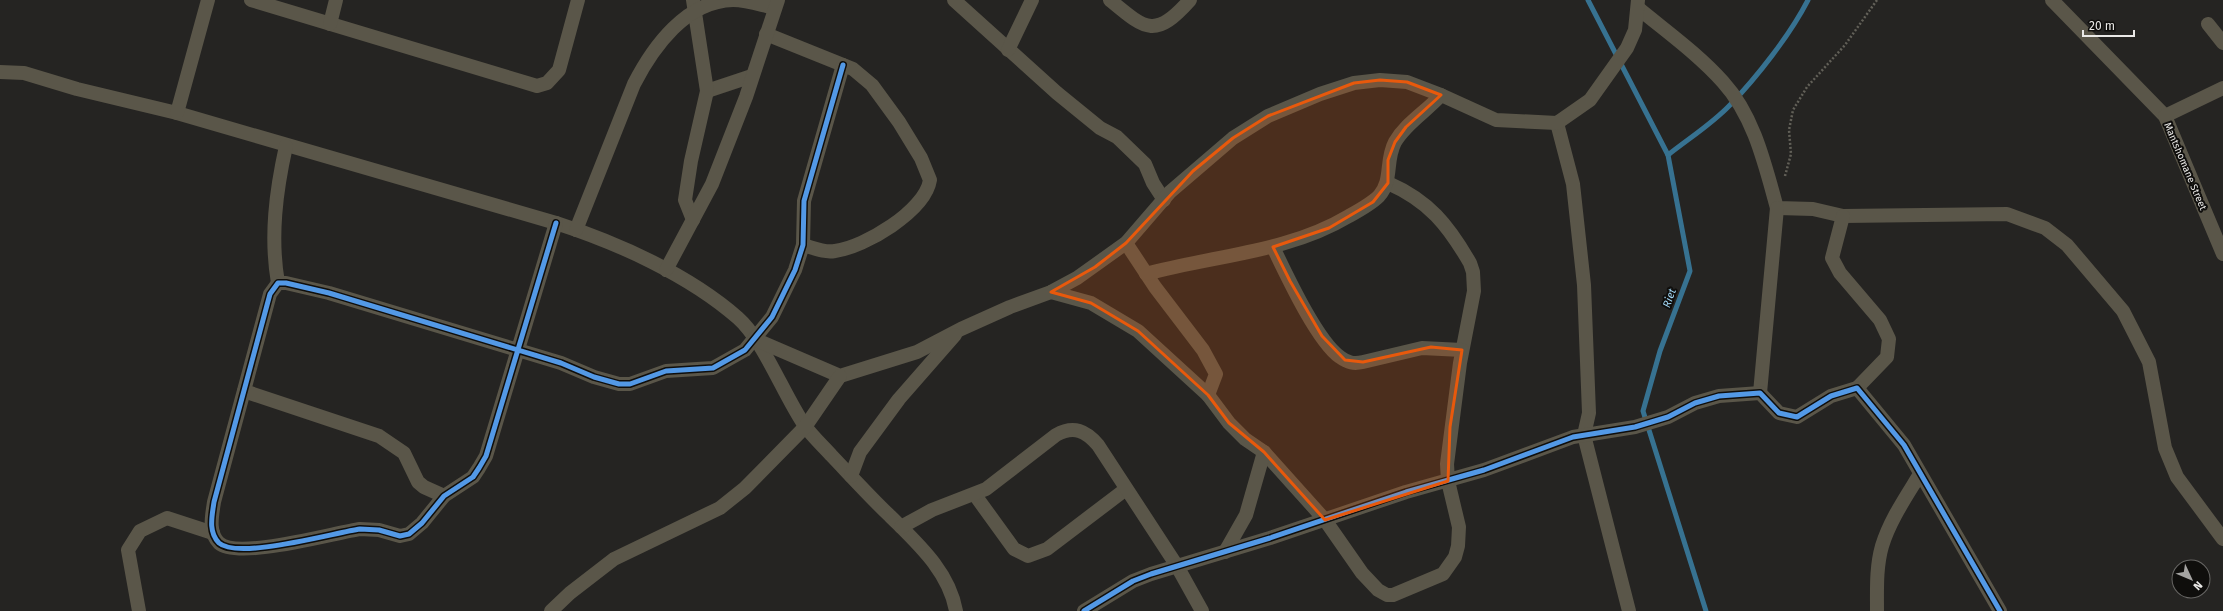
<svg xmlns="http://www.w3.org/2000/svg" width="2223" height="611" font-family="'Fira Sans',sans-serif">
  <style>
    .lines { fill: none; stroke-linecap: round; stroke-linejoin: round }
    .stream { stroke: #377291; stroke-width: 5 }
    .path { stroke: #626058; stroke-width: 2.5; stroke-dasharray: 2 2; stroke-linecap: butt }
    .minor { stroke: #5a5649; stroke-width: 14 }
    .cycleway-casing { stroke: #0f0e0c; stroke-width: 8 }
    .cycleway { stroke: #5399e6; stroke-width: 5 }
    .marked { fill: #e8590c; fill-opacity: 0.2; stroke: #e8590c; stroke-width: 3; stroke-linejoin: round }
    .labels { text-anchor: middle; stroke-width: 4; stroke-linejoin: round; paint-order: stroke }
    .street-label { font-size: 10px; fill: #eae9e7; stroke: #0f0e0c }
    .water-label { font-size: 11px; font-style: italic; fill: #a2d7f5; stroke: #0f0e0c }
  </style>
  <rect width="100%" height="100%" fill="#252422"/>
  <g class="lines">
    <g class="stream">
      <path d="M1588,0L1668,155L1690,271L1660,351L1643,411L1706,611"/>
      <path d="M1668,155C1688,139 1712,124 1730,105C1757,77 1790,35 1808,0"/>
    </g>
    <path class="path" d="M1785,176L1791,154L1789,130L1793,110L1807,87L1845,45L1877,0"/>
    <g class="minor">
      <path d="M251,0L537,86L547,83L559,70L578,0"/>
      <path d="M954,0L1057,93L1100,128L1117,137L1145,164L1153,183L1164,200"/>
      <path d="M1110,0C1146,30 1155,39 1190,0"/>
      <path d="M2052,0L2165,116L2223,254"/>
      <path d="M1638,8C1667,32 1698,54 1723,82C1754,116 1765,165 1777,208L1813,209L1843,216L2007,214L2045,228L2067,245L2123,311L2149,362L2165,448L2177,477L2223,539"/>
      <path d="M330,24L336,0"/>
      <path d="M2208,24L2223,43"/>
      <path d="M766,34L853,69L872,85L899,122L921,158L930,180C925,211 865,247 835,251C824,253 814,248 803,245"/>
      <path d="M1008,50L1032,0"/>
      <path d="M0,72L24,73L77,89L177,113L556,223C618,243 689,275 738,318C764,341 784,396 805,426C812,436 823,446 831,455C851,476 870,497 890,516C917,543 949,571 956,611"/>
      <path d="M707,91L752,76"/>
      <path d="M177,113L208,0"/>
      <path d="M2165,116L2223,88"/>
      <path d="M1557,123L1573,184L1584,285L1589,413L1584,435L1629,611"/>
      <path d="M1843,216L1832,258L1840,273L1880,320L1889,339L1887,357L1857,388"/>
      <path d="M693,220L685,200L691,161L707,91L693,0"/>
      <path d="M556,223L486,456L479,468L473,477L444,496L422,523L409,534L400,536L379,530L360,529C333,533 238,560 219,543C208,532 212,516 214,502L270,294L278,283H286L329,293L561,363L594,377L619,384H630L666,371L713,368L745,350L772,317L795,270L803,245L804,201L843,65"/>
      <path d="M576,230L634,84C653,47 686,1 733,0C747,0 761,5 775,8"/>
      <path d="M1126,243L1155,287L1203,350L1216,374L1208,395L1229,423L1245,439L1264,452L1325,520L1362,573L1378,590L1387,595H1393L1443,574L1455,557L1458,546L1459,527L1448,481L1447,464L1460,363L1474,291L1473,272L1470,263C1448,225 1429,201 1388,183"/>
      <path d="M1273,247C1286,274 1317,341 1340,357C1348,363 1354,364 1363,362L1422,348L1462,350"/>
      <path d="M666,270L712,184L746,97L778,0"/>
      <path d="M1146,274C1215,255 1287,253 1349,216C1360,210 1371,204 1379,196C1393,180 1385,161 1395,142C1406,123 1427,111 1441,95"/>
      <path d="M278,283C270,237 276,191 286,146"/>
      <path d="M1051,292L1091,303L1138,331L1208,395"/>
      <path d="M754,339L840,376L917,352L961,329L1010,307L1051,292L1077,278L1126,243L1170,192L1233,138L1268,116L1320,94L1354,83L1380,80L1407,82L1441,95L1496,120L1557,123L1590,100L1627,48L1635,30L1638,0"/>
      <path d="M244,391L379,436L404,453L418,482L424,487L444,496"/>
      <path d="M1760,393L1777,208"/>
      <path d="M851,476L860,452L899,399L955,335"/>
      <path d="M975,495L1014,549L1028,556L1047,549L1126,489"/>
      <path d="M901,527L932,510L986,489L1056,435C1074,425 1086,431 1098,445L1177,566L1202,611"/>
      <path d="M1225,552L1246,515L1264,452"/>
      <path d="M139,611L128,550L140,531L167,518L213,533"/>
      <path d="M551,611L570,593L614,559L720,508L745,488L805,427L840,376"/>
      <path d="M1084,611L1133,581L1151,574L1270,538L1406,492L1484,470L1573,437L1635,427L1668,417L1695,403L1719,396L1760,393L1779,413L1797,417L1831,396L1857,388L1904,445L2000,611"/>
      <path d="M1877,611C1877,589 1876,567 1882,546C1890,520 1906,497 1920,474"/>
    </g>
    <defs>
      <g id="cycleway">
        <path d="M556,223L486,456L479,468L473,477L444,496L422,523L409,534L400,536L379,530L360,529C333,533 238,560 219,543C208,532 212,516 214,502L270,294L278,283H286L329,293L561,363L594,377L619,384H630L666,371L713,368L745,350L772,317L795,270L803,245L804,201L843,65"/>
        <path d="M1084,611L1133,581L1151,574L1270,538L1406,492L1484,470L1573,437L1635,427L1668,417L1695,403L1719,396L1760,393L1779,413L1797,417L1831,396L1857,388L1904,445L2000,611"/>
      </g>
    </defs>
    <use href="#cycleway" class="cycleway-casing"/>
    <use href="#cycleway" class="cycleway"/>
  </g>
  <path class="marked" d="M1380,80L1407,82L1441,95L1406,127L1395,142L1388,160V183L1373,202L1329,228L1273,247L1290,281L1322,336L1345,360L1363,362L1431,347L1462,350L1450,427L1448,481L1325,520L1264,452L1229,423L1208,395L1138,331L1091,303L1051,292L1095,267L1126,243L1193,171L1233,138L1268,116L1354,83Z"/>
  <g class="labels">
    <g class="street-label">
      <text transform="translate(2186 166) rotate(67)" y="4">Mantshomane Street</text>
    </g>
    <g class="water-label">
      <text transform="translate(1669 298) rotate(-70)" y="4">Riet</text>
    </g>
  </g>
  <g transform="translate(2191 579) rotate(134)"><circle r="19" fill="#0f0e0c" stroke="#676664"/>
  <path d="M0-3L7 15L0 10L-7 15Z" fill="#a5a4a2"/>
  <text y="-6" font-size="11" font-weight="bold" text-anchor="middle" fill="#eae9e7">N</text>
  </g>
  <path d="M2083 30v6h51v-6" fill="none" stroke="#eae9e7" stroke-width="2"/>
  <text x="2089" y="30" font-size="12" fill="#eae9e7" stroke="#0f0e0c" stroke-width="3" paint-order="stroke">20 m</text>
</svg>
